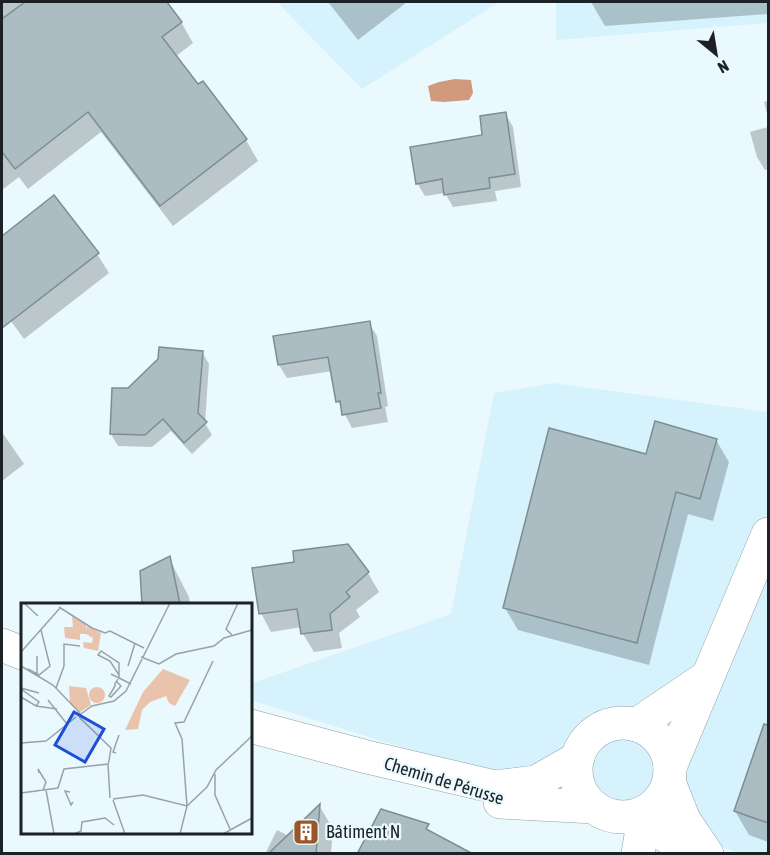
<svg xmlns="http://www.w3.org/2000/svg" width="770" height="855" font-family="'Asap Condensed',sans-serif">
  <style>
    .built { fill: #d6f2fc }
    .water { fill: #d19a7c }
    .shadow { fill: #0003 }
    .building { fill: #abbdc3; stroke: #7c8e93; stroke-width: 1.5 }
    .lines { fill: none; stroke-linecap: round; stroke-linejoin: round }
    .minor-casing { stroke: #8ea0a6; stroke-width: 34 }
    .minor { stroke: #fff; stroke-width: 33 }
    .labels { text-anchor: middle; stroke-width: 4.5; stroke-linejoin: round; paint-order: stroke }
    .street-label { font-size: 18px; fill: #1b2124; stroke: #eaf9fe }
    .poi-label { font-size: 18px; fill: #1b2124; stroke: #eaf9fe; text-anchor: start }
    .inset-road { fill: none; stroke: #97a3a7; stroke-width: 1.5 }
    .view { fill: #1d4ed8; fill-opacity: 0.15; stroke: #1d4ed8; stroke-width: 3 }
    .inset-edge { fill: none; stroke: #1b2124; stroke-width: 3 }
  </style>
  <rect width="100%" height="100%" fill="#eaf9fe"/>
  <g class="built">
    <path d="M277,2H499L362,89Z"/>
    <path d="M556,2H768V23L556,40Z"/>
    <path d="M553,383L768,412V853H740L251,700L250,684L451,614L494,393Z"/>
  </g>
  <path class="water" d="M455,79L471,80L473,93L469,100L444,102L431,101L428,86L439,82Z"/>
  <g class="shadow">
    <path d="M2,2H77L96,27L130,2H165L181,22L193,43L175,57L198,86L202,83L246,140L258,161L173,226L101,132L28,189L19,177L2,190Z"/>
    <path d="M328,2H407L358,40Z"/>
    <path d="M591,2H768V14L605,26Z"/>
    <path d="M768,101V117L764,102Z"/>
    <path d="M505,113L513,127L521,187L495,191L497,201L453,207L445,193L425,196L417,183L484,136Z"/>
    <path d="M768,127V169L765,170L757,157L750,132Z"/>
    <path d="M53,197L97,254L109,273L24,339L2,309V237Z"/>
    <path d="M369,323L377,336L388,406L385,407L388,422L352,428L338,401L333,371L287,378L279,365Z"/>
    <path d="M202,352L209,364L205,423L212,435L192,454L171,431L152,447L118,446L111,434L128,390Z"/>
    <path d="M2,432L24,464L2,481Z"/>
    <path d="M716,440L729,462L713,521L688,514L649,665L518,630L505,608L647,455Z"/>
    <path d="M347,545L368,573L379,592L356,610L360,617L339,633L342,648L314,652L303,634L302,627L271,632L261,613L296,564Z"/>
    <path d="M169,558L189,597L190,604H143L142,591Z"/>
    <path d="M755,753L768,758V842L749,835L735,811Z"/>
    <path d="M320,807L333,829L331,854H265L277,830L289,836Z"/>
  </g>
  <g class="building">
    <path d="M25,2H167L182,22L162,37L198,84L203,81L247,139L160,206L88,112L15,169L2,152V19Z"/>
    <path d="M506,112L515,174L489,178L490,188L444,195L442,179L416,184L410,147L482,135L480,116Z"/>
    <path d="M54,195L99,253L2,328V236Z"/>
    <path d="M370,321L381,393H378L381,408L342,415L340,401L336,402L328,357L278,365L273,336Z"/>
    <path d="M159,347L203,351L198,413L207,422L184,443L163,419L145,435L110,434L112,388H128L158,359Z"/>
    <path d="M655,421L717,439L700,499L676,492L637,643L503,608L549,428L646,454Z"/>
    <path d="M348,544L369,572L346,592L350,597L330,614L332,630L301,634L297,609L259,614L252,568L294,562L293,551Z"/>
    <path d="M170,556L180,604H142L140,571Z"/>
    <path d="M764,724L768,725V823L734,811Z"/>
    <path d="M320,804L316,854H268Z"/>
    <path d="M381,809L429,824L426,829L473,854H357Z"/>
  </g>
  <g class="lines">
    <defs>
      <g id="minor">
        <path d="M2,645L22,653"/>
        <circle cx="623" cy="770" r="47"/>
        <path d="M636,725L707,677"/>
        <path d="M250,726L367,757L495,787L536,782L578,758"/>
        <path d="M670,767L768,534"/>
        <path d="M669,782L684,820L707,854"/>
        <path d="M500,802L594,807"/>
        <path d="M647,811L663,834L692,854"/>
        <path d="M638,854L641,835L640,814"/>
      </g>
    </defs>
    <use href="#minor" class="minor-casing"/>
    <use href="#minor" class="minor"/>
  </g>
  <defs>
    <symbol id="building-square" viewBox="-11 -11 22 22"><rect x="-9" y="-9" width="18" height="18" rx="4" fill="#9a5529" stroke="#eaf9fe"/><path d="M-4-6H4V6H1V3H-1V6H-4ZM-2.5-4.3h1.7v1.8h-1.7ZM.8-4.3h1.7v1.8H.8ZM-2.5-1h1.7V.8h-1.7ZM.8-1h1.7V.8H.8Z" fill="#fff"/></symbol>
  </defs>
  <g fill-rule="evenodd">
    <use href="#building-square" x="291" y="817" width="30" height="30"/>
  </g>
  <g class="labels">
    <g class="street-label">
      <text transform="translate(444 781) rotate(17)" y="6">Chemin de Pérusse</text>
    </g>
    <g class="poi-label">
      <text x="326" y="838">Bâtiment N</text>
    </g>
  </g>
  <g transform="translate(21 603)">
    <rect width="231" height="231" fill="#eaf9fe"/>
    <path d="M40,6L65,21V27L66,23L80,30L77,48L63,45L62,39L71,40L72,35L65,31H59V37L44,35L43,24H52L51,13ZM142,66L169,77L154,103L148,100L145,93L129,99L121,107L117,126L104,127L122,89ZM48,83L65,85L70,102L59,109L49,101ZM68 92a8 8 0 1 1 16 0a8 8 0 1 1-16 0Z" fill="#eac3ad"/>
    <path class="inset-road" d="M3,0L17,13M38,4L71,25L84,30L89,28L123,45M211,32L205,26L217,0M0,49L39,5M16,53V72M120,54L138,61L155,51L193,43L203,35L231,27M0,63L32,82L59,110M107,63L114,40M7,66L18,72L29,63L20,27M90,71L110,81M96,79L100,83L90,94L88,93L94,83V81L98,74V60L80,48L77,52L89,58L98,72M0,85L18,90M35,85L43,63V41L59,43M0,86L18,99L15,103L0,94M27,97L46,121M15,103L36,106M57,113L71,103L93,98L105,88L149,0M58,114L90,145L88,158M0,140L25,138L55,114M95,150L92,149L98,132M87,161L89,195M18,170L17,166L25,179L22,187M194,171V192L209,226M25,187L33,231M49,189L44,188L50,202L52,199M0,190L37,185L43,166L87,161L88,158M92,196L122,192L166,203L186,184L195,167L231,133M92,197L104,231M53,231L60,228L61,219L84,215L93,222M159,231L166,203L161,136L154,120L163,119L192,58M202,231L231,215"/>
    <path class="view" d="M53,109L83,126L64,159L34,142Z"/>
    <rect width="231" height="231" class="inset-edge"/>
  </g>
  <rect width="770" height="855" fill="none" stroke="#1b2124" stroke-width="6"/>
  <g transform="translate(716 54) rotate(150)" stroke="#eaf9fe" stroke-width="4.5" paint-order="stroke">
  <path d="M0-4.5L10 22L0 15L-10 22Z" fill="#1b2124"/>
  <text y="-9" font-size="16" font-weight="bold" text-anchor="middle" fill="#1b2124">N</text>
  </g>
</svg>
